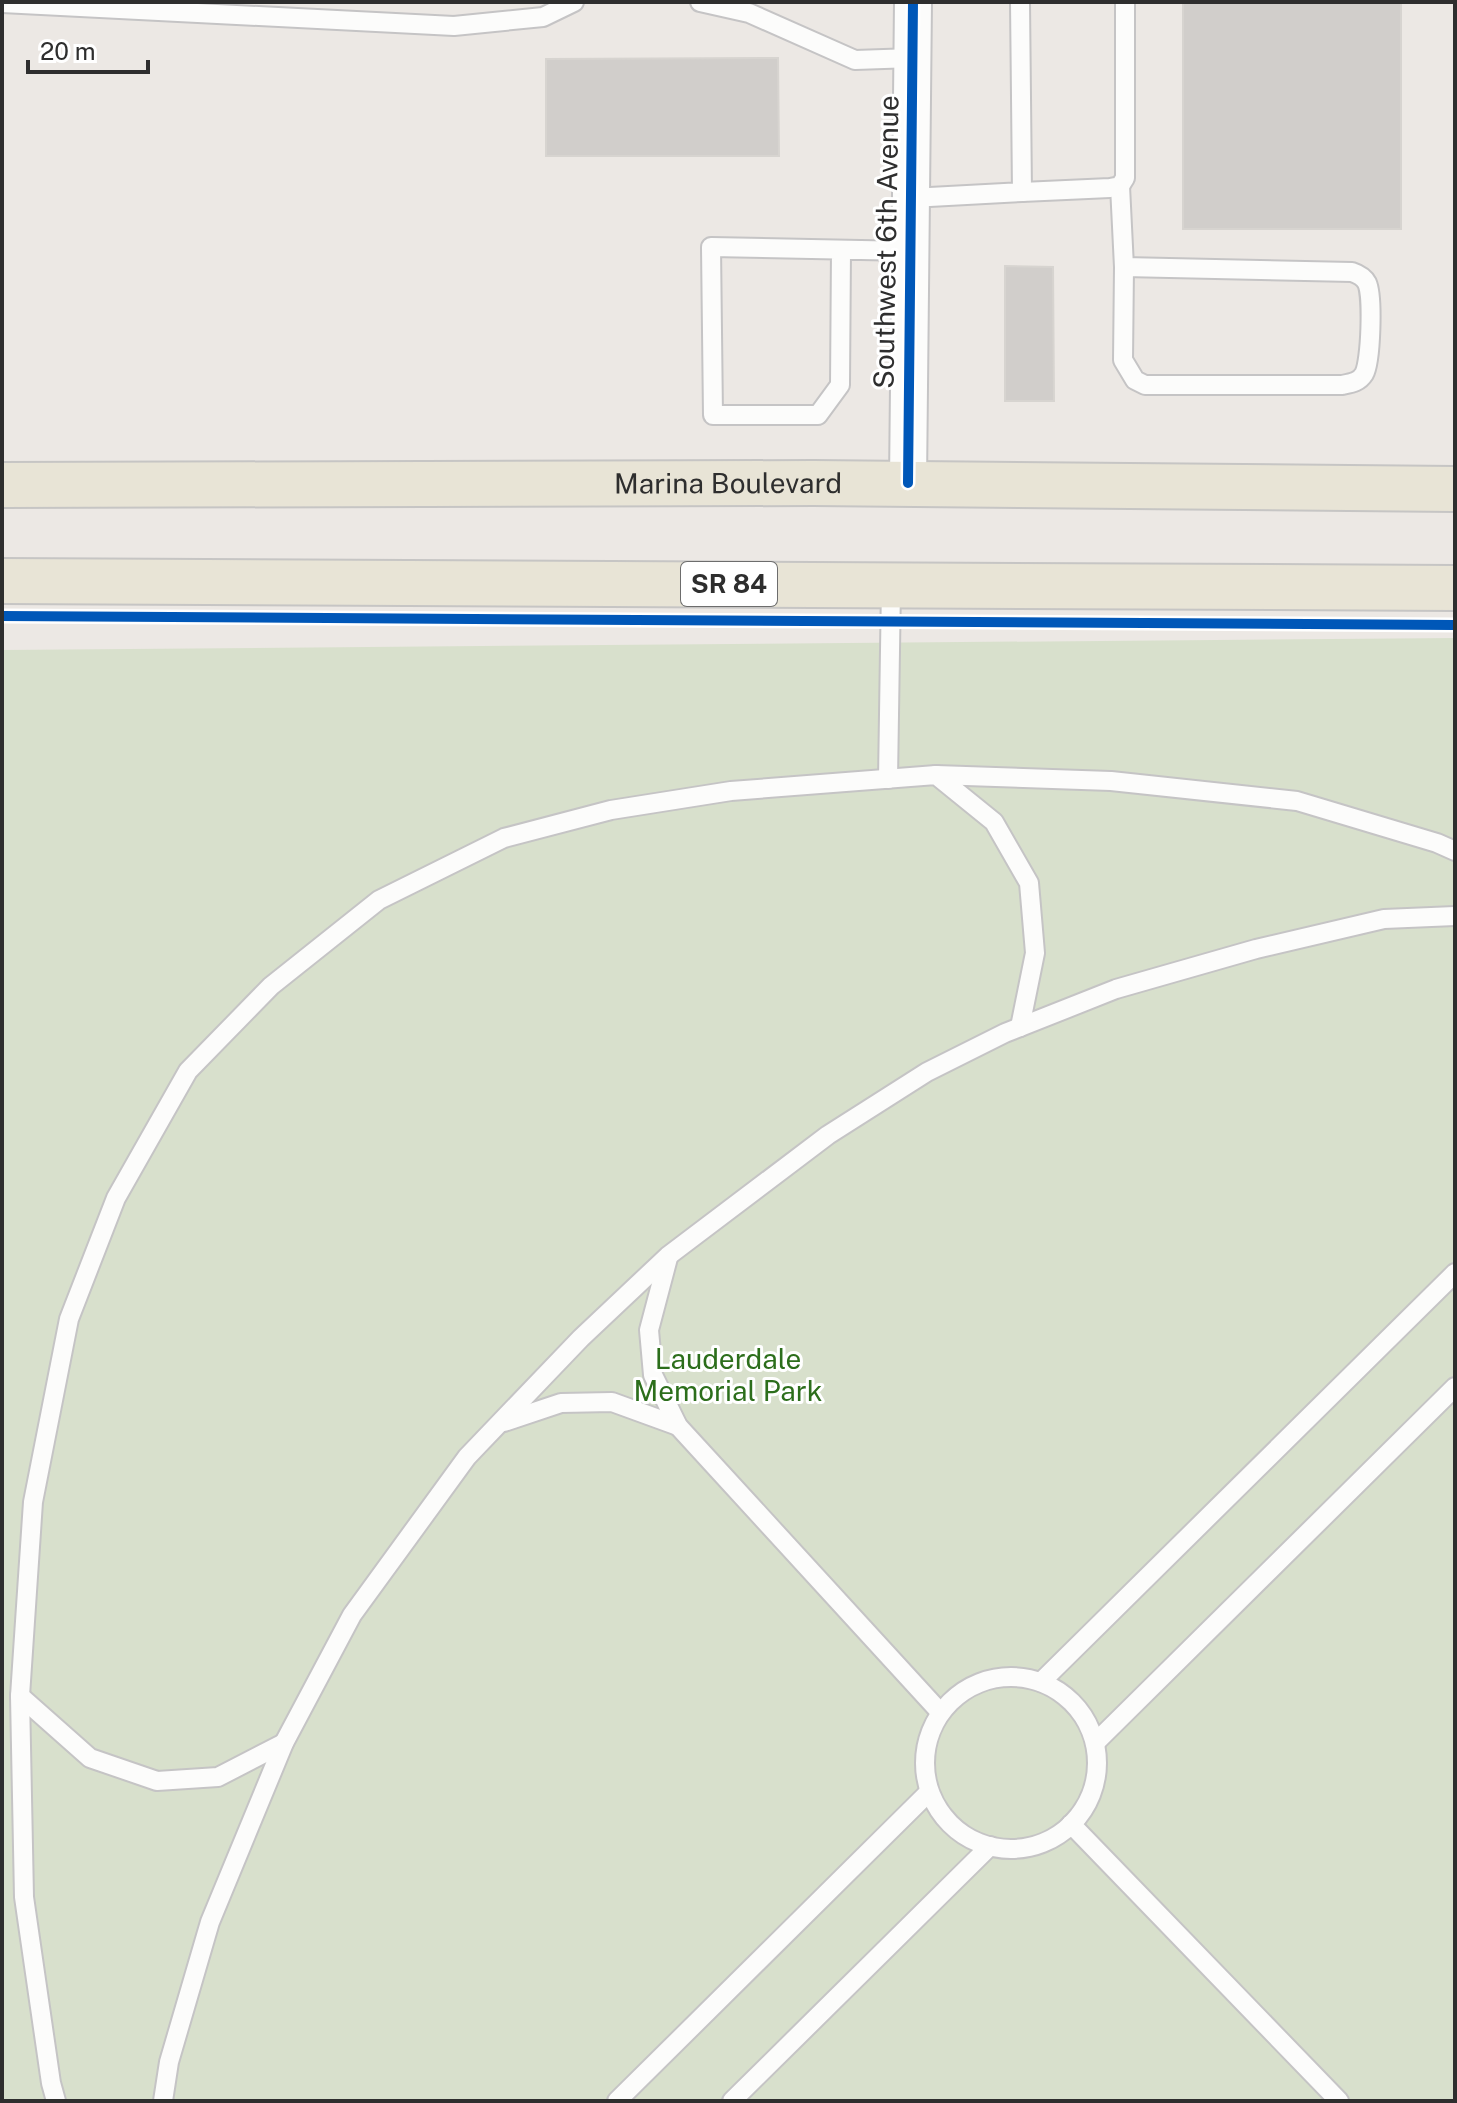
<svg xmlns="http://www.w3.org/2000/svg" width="1457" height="2103" font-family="'Public Sans',sans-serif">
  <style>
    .cemetery { fill: #d8e0cc }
    .building { fill: #d1cecb; stroke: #d7d4d0; stroke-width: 2 }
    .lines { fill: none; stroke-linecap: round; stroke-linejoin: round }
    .service-casing { stroke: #c5c4c5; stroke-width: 22 }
    .minor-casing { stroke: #c5c4c5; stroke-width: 40 }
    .primary-casing { stroke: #c6c5c4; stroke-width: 48 }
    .service { stroke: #fcfcfb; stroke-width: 18 }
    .minor { stroke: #fcfcfb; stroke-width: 36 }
    .primary { stroke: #e8e4d6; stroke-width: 44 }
    .cycleway-casing { stroke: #fff; stroke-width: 15 }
    .cycleway { stroke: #0057b8; stroke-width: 10 }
    .labels { text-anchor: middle; stroke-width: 6; stroke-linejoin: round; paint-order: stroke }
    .shield { fill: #fff; stroke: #6d6d6d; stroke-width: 2 }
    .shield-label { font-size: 26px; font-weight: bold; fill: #2e2e2e }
    .street-label { font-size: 28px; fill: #2e2e2e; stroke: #fff }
    .park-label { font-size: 28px; fill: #2c6e1b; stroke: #fff }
  </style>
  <rect width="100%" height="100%" fill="#ece8e4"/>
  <path class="cemetery" d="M1455,638V2101H2V650Z"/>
  <g class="building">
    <rect x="1183" y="2" width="218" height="227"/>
    <path d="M778,58L779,156H546V59Z"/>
    <path d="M1005,266L1053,267L1054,401H1005Z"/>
  </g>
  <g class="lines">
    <defs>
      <g id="service">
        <path d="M700,2L749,13L855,60L913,58"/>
        <path d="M2,3L454,26L543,17L574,2"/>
        <path d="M1120,186L1124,267L1352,272C1358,274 1364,277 1367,283C1373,296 1371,362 1364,374C1359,382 1352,383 1342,385H1145L1135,380L1123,360L1124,267"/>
        <path d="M1022,192L1110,188L1120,186L1125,178V2"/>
        <path d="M911,198L1022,192L1020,2"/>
        <path d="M841,250L840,385L818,415H713L711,247L910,251"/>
        <path d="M936,775L1111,781L1297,801L1437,843L1455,851"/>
        <path d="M888,779L891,586"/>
        <path d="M668,1258L649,1330L653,1375L678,1426L940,1712"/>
        <path d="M504,1422L561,1403L612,1402L678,1426"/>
        <circle cx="1011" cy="1763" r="86"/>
        <path d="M1041,1682L1455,1273"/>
        <path d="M20,1696L90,1758L157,1781L218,1777L284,1743"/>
        <path d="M1095,1743L1455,1387"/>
        <path d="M1071,1824L1339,2101"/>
        <path d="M56,2101L51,2083L24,1897L20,1696L33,1502L69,1319L116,1198L188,1071L271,986L379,900L504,838L611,810L731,791L936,775L994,822L1029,883L1035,953L1020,1027"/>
        <path d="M163,2101L169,2062L210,1922L284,1743L352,1615L467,1457L581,1338L668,1256L828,1135L927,1072L1005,1033L1116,989L1256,949L1384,919L1455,916"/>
        <path d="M617,2101L929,1792"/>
        <path d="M732,2101L990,1846"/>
      </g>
      <path id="minor" d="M908,483L913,2"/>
      <g id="primary">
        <path id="s1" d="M2,485L813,483L1455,489"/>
        <path d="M2,581L1455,588"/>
      </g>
    </defs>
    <use href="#service" class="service-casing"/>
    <use href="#minor" class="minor-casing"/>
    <use href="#primary" class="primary-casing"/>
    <use href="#service" class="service"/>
    <use href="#minor" class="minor"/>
    <use href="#primary" class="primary"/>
    <defs>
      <g id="cycleway">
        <path d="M908,483L913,2"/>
        <path d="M2,616L1455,625"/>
      </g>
    </defs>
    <use href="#cycleway" class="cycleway-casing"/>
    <use href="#cycleway" class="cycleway"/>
  </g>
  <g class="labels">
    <rect class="shield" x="681" y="562" width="96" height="44" rx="6"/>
    <g class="shield-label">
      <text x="729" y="593">SR 84</text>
    </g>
    <g class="street-label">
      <text transform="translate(886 242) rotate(-89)" y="10">Southwest 6th Avenue</text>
      <text dy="10" stroke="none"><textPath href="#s1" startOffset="726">Marina Boulevard</textPath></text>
    </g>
    <g class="park-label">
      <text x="728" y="1369">Lauderdale<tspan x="728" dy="32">Memorial Park</tspan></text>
    </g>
  </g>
  <rect width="1457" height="2103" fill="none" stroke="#2e2e2e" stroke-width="8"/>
  <path d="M28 60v12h120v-12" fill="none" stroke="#2e2e2e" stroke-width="4"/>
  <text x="40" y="60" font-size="24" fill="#2e2e2e" stroke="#ffffff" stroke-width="6" paint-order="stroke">20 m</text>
</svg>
